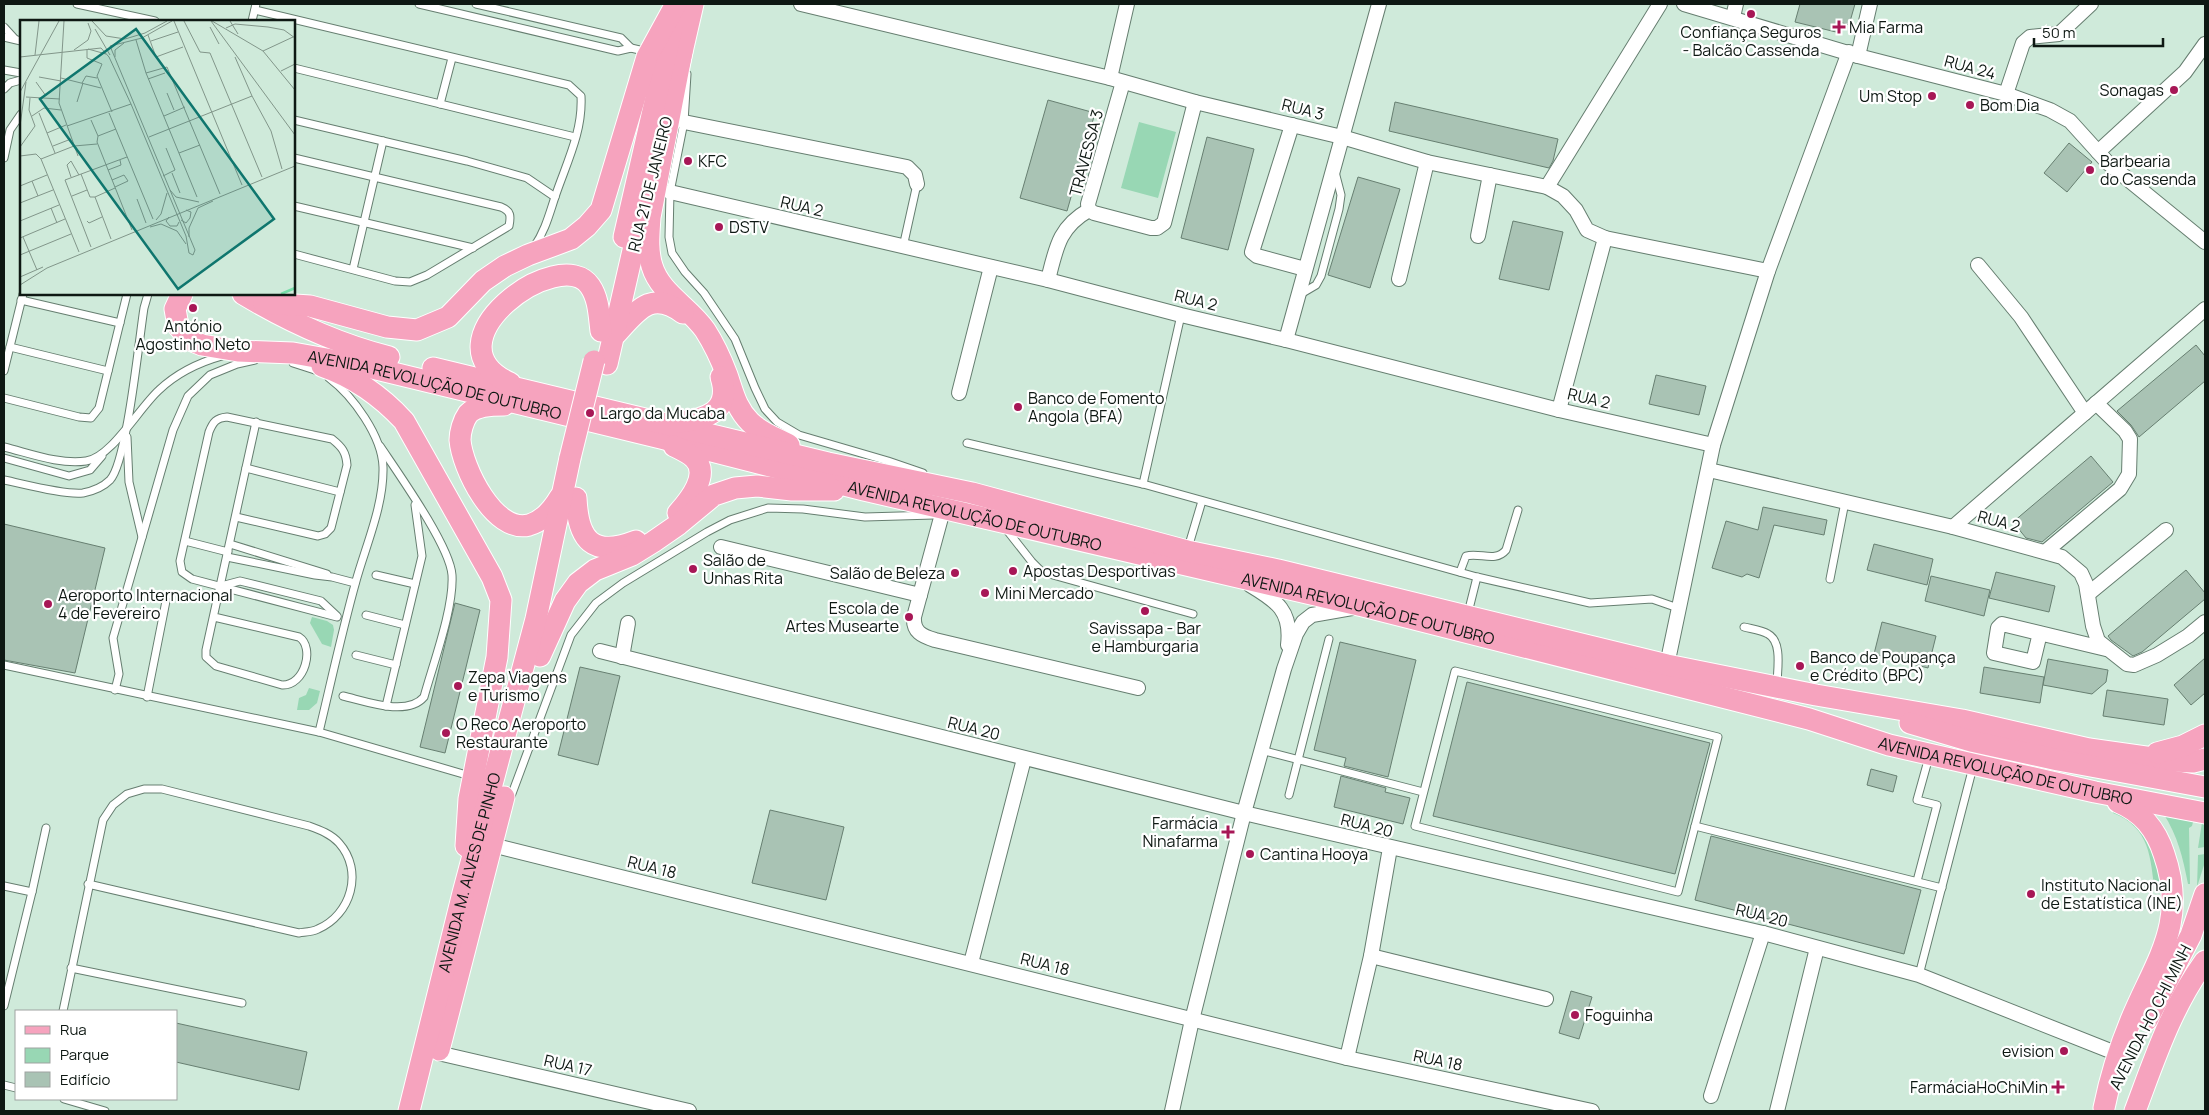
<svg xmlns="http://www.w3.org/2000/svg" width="2209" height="1115" font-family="Manrope,sans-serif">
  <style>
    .green { fill: #98d7b4 }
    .building { fill: #a9c3b4; stroke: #677f71 }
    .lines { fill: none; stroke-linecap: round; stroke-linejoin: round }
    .service-casing { stroke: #667e70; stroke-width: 9 }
    .minor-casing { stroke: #667e70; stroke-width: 16 }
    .primary-casing { stroke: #fff; stroke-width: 23 }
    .service { stroke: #fff; stroke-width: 7 }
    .minor { stroke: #fff; stroke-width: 14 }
    .primary { stroke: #f6a3be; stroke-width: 21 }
    .primary-bridge-casing { stroke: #fff; stroke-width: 23; stroke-linecap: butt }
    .primary-bridge { stroke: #f6a3be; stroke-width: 21 }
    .poi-dot { fill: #a71756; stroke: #fff; stroke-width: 2 }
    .labels { text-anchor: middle; stroke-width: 4.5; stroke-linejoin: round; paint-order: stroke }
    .poi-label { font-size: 16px; fill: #0e1813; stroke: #fff; text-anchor: start }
    .street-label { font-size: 16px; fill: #0e1813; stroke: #fff }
    .inset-river { fill: none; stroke: #76dea9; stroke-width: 2.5 }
    .inset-road { fill: none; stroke: #82968a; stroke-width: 1 }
    .view { fill: #0f766e; fill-opacity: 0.15; stroke: #0f766e; stroke-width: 2.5 }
    .inset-edge { fill: none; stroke: #0e1813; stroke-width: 2.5 }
  </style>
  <rect width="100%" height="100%" fill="#cfeada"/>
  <g class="green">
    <path d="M1139,122L1176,132L1158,198L1121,188Z"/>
    <path d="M312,617L327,621L333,625L334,630L331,647L322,644L310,623Z"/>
    <path d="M309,688L320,691L317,703L309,710H297L299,698L306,695Z"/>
    <path d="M2114,809L2141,822L2168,891L2155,893C2150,858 2151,828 2113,813Z"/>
    <path d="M2163,813L2195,814L2192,826L2189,828L2190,884H2188C2183,858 2178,836 2163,813Z"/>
    <path d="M2203,816L2205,819V847L2198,848Z"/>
    <path d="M2205,854V862L2197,887L2198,855Z"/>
  </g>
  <g class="building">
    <path d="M1800,4H1855L1849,25L1839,22L1836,32L1795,22Z"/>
    <path d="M1048,100L1095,113L1067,211L1020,198Z"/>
    <path d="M1395,102L1558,139L1553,161L1549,168L1389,131Z"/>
    <path d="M1207,137L1254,149L1228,250L1181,238Z"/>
    <path d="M2069,143L2092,162L2067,192L2044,173Z"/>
    <path d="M1358,177L1400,189L1370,288L1328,275Z"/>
    <path d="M1513,221L1563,232L1549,290L1499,279Z"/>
    <path d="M2196,345L2205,356V381L2139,437L2131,425L2117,411Z"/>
    <path d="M1656,375L1706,386L1699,415L1649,404Z"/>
    <path d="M2091,456L2113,482L2042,542L2026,538L2013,522Z"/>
    <path d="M1763,507L1827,520L1824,535L1774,525L1759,578L1747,574L1742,577L1712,568L1726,521L1758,530Z"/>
    <path d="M4,524L105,548L75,673L4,660Z"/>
    <path d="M1874,544L1933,559L1927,585L1867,570Z"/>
    <path d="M2186,570L2205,593V599L2142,652L2133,656L2111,640L2108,636Z"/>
    <path d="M1996,572L2055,586L2049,612L1989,598Z"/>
    <path d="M1931,576L1990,590L1984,616L1925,601Z"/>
    <path d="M455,603L480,610L445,753L420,747Z"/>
    <path d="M1882,622L1936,636L1928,668L1874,654Z"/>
    <path d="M1340,642L1416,660L1388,777L1344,766L1346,758L1314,750Z"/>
    <path d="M2205,658V693L2191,705L2174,685Z"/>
    <path d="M2048,659L2108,670L2106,682L2092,694L2043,685Z"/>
    <path d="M580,667L620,676L598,765L558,755Z"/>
    <path d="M1984,667L2044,677L2040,703L1980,693Z"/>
    <path d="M1467,682L1710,743L1675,874L1433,816Z"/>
    <path d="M2107,690L2168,699L2164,725L2103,716Z"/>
    <path d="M1871,769L1897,776L1893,792L1867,785Z"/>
    <path d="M1341,776L1386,788L1385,792L1410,798L1403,824L1334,807Z"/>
    <path d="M770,810L844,827L826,900L752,883Z"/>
    <path d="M1711,836L1921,890L1904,954L1695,900Z"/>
    <path d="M1571,991L1592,997L1579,1039L1559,1033Z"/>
    <path d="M176,1023L307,1052L299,1090L176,1062Z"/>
  </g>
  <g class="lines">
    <defs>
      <g id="service">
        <path d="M77,4L155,21"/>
        <path d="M419,4L618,51L631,48L648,52"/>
        <path d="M476,4L621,38L631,48"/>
        <path d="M255,10L569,85L581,96C583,132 566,164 555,197C549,215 545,231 534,247"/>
        <path d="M252,21L256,4"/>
        <path d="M4,27L15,39"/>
        <path d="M4,37L21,41"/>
        <path d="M294,68L575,137"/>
        <path d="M4,70L21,73"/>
        <path d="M687,74L684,122L670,192L669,237L672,253L685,272L704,293L735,339L755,388L765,409L777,422L799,435L888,461L923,473"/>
        <path d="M4,89L10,83L21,80"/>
        <path d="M440,104L452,58"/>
        <path d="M294,120L467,161L527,178L555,197"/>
        <path d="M4,158L10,130L21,114"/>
        <path d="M294,158L501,207C511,211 511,216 509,226L427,275L410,282L395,281L294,254"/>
        <path d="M294,206L473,248"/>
        <path d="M903,247L917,184"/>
        <path d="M353,269L383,141"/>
        <path d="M1299,295L1316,285L1321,276L1339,209L1341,195L1335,172"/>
        <path d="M21,300L120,323"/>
        <path d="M10,347L108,371"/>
        <path d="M293,363L321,372"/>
        <path d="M4,371L23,294"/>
        <path d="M4,398L79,417L91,418L99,408L127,294"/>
        <path d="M127,437L129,482L142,537"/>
        <path d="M967,443L1143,484L1477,577L1590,603L1652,599L1678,608"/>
        <path d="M4,447C29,453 60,465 86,461C111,458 139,408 159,390C177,373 197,363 222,356"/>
        <path d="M4,458L69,476L90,470L102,456"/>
        <path d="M246,468L340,492"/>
        <path d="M4,480C24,484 64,495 83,493C93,491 103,487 110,480C127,462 139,339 144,308L148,294"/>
        <path d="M1143,484L1181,315"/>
        <path d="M236,517L318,536L325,534L331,528L347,465C346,452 342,447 332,439L227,417C216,418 213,422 209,432L180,561L182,572L192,579L337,617"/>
        <path d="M1006,529L1032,562L1042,572L1193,614"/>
        <path d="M185,541L228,552"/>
        <path d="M230,544L327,574"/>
        <path d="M1188,548L1202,501"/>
        <path d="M227,557L315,575L332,577L355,583"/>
        <path d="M1460,572L1466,556C1480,552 1495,563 1506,550L1518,510"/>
        <path d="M376,575L415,584"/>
        <path d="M1830,579L1845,502"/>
        <path d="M221,586L240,581L321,601L337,616"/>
        <path d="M1468,613L1477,577"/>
        <path d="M366,615L405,625"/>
        <path d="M214,617L299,637C315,647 305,686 282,685L216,666L206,657V650L256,422"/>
        <path d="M1744,627C1752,629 1762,630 1768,634C1783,642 1777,671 1777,685"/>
        <path d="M356,655L396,665"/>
        <path d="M4,665L319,732L470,776"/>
        <path d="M1455,671L1718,737L1678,892L1415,826Z"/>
        <path d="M115,690L119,674L113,638L173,430L188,396L210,375L237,364L255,360"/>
        <path d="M343,696C365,701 407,717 424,697C433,664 454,608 452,575C450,546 398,473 380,446"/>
        <path d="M147,697L166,601"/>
        <path d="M386,706L422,556L415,505"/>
        <path d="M319,732C331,682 342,631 356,581C366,545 384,505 383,467C382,436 353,396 329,378"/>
        <path d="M1261,750L1423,792"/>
        <path d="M1289,795L1329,639"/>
        <path d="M510,799L571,635L596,603L623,583L707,532L730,520L768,508L803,509L865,517L934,515"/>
        <path d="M1695,826L1942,888"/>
        <path d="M1917,881L1937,805L1917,800L1929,757"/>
        <path d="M4,886L32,892L4,1006"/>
        <path d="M32,892L46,828"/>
        <path d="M71,968L242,1003"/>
        <path d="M1919,975L1973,767"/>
        <path d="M63,1011L103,820L113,805L127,794L144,789H162L309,826C320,830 331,834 339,843C364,871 351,915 318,929C312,932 305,932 299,933L88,884"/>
        <path d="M4,1085L16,1088"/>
        <path d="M64,1099L105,1111"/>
      </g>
      <g id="minor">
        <path d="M801,4L1110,78L1195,102L1342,137L1427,162L1547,187L1563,196L1576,210L1587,230L1605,238L1559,410"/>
        <path d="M1684,4L1858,56L2006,94L2050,110L2070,121L2108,163L2205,242"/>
        <path d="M1733,17L1736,4"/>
        <path d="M1858,56L1870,4"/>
        <path d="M1110,78L1127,4"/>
        <path d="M1123,82L1088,204L1089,210L1094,213L1151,228H1157L1164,223L1195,102"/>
        <path d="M2006,94L2023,43L2030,37L2059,34L2091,4"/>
        <path d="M684,122L907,167L915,175L917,184"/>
        <path d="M1292,125L1252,252L1257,256L1305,269"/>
        <path d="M2098,152L2185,72L2205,44"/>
        <path d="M1547,187L1660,4"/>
        <path d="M670,192L1048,280L1181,315L1286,340L1559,410L1713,445"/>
        <path d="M1478,236L1490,175"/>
        <path d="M1605,238L1768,271"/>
        <path d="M1978,265L2021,317L2085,413"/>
        <path d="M1399,279L1427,162"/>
        <path d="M1048,280C1056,248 1059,227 1089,210"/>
        <path d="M1286,340L1379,4"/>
        <path d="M959,393L991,267"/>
        <path d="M1709,470L1953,527L2062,557L2081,573L2086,584L2093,626L2098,641L2127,664L2134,665L2157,655L2188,636L2205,622"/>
        <path d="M942,514L914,617C913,632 922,636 935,640L1138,688"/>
        <path d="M1953,527L2205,309"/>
        <path d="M721,547L920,595"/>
        <path d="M2045,552L2120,489L2129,474L2130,439L2125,431L2096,403"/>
        <path d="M1250,585C1277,601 1292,611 1288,645"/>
        <path d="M2088,594L2166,530"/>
        <path d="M2040,633L2033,662L1994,653L1998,628L2002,624L2106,649"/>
        <path d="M600,651L1244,813L1763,933L1919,975L2118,1054"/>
        <path d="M622,657L628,623"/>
        <path d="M1667,665L1713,445L1768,271L1849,52"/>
        <path d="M492,845L1347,1058L1592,1111"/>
        <path d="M1371,956L1546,999"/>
        <path d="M971,963L1024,759"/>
        <path d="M438,1053L689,1111"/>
        <path d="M1347,1058L1371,956L1390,848"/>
        <path d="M1711,1096L1763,933"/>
        <path d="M1172,1111L1192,1020L1244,813L1284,669L1296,634L1303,622L1312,615L1352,608"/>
        <path d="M1777,1111L1817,948"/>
      </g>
      <g id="primary">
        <path d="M682,51L650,217C649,233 647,250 652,266C660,293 689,307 705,330C714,344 721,359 727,375C733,392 736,408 750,422C761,433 776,438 789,445"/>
        <path d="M679,65L693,4"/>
        <path d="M624,237L672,28"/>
        <path id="s1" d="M182,294L175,309L178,326L190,340L202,345L238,351L293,353L360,365L661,438L864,490L1363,606L1809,719L1889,745L2095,792L2205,813"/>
        <path d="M243,294C288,321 338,344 389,357"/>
        <path d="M264,303L310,306L387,327L417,330L448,317L483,281L505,266L528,255L571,239L587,226L601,210L647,57L676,4"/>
        <path d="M616,334C637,311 651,289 683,313"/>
        <path d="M607,364L640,220"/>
        <path d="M322,366C354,377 381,396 404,421L492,577L501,600L497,657L469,799L466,846"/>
        <path d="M433,368L828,463L972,493L1187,551L1278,570L1667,665L1816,695L1962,720L2089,749L2174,761L2193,762L2205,759"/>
        <path d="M510,383C422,343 560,242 590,286C599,299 599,316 601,331"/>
        <path d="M504,405C493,405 476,405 468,414C463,421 460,432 460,440C462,467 494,534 529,525C543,521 553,509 560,497"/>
        <path d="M678,422C706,420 732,411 721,377"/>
        <path d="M674,446C680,449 689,453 694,458C711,474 689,501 678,513"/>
        <path d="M576,498C578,540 592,558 636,541"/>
        <path d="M540,656L565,601L578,583L595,570L632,555L653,542L679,524L714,495L735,488L757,486L792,490H834"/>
        <path d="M1910,723L1971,741L2058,760L2205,787"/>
        <path d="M2157,753L2183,746L2205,735"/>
        <path d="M2147,1020L2191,935L2205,894"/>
        <path d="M439,1050L504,797"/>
        <path d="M2104,1108C2110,1078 2119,1049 2131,1020C2156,960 2188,923 2164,854C2156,829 2142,812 2118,802"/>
        <path id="s2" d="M409,1111L463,893L536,619L570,458"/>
        <path d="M2135,1111C2155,1058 2171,1008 2205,961"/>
      </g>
    </defs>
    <use href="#service" class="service-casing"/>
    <use href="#minor" class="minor-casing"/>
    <use href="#primary" class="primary-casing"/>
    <use href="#service" class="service"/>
    <use href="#minor" class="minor"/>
    <use href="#primary" class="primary"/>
    <defs>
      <path id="primary-bridge" d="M570,458L594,361"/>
    </defs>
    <use href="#primary-bridge" class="primary-bridge-casing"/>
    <use href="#primary-bridge" class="primary-bridge"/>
  </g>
  <g class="poi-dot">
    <circle cx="1751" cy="14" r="5"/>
    <path d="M1836.5 19.5h5v5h5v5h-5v5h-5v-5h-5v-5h5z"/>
    <circle cx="2174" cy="90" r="5"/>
    <circle cx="1932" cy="96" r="5"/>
    <circle cx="1970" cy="105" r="5"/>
    <circle cx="688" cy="161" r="5"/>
    <circle cx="2090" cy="170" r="5"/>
    <circle cx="719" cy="227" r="5"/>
    <circle cx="193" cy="308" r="5"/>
    <circle cx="1018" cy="407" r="5"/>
    <circle cx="590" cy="413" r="5"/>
    <circle cx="693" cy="569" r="5"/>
    <circle cx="1013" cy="571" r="5"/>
    <circle cx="955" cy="573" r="5"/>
    <circle cx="985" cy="593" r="5"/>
    <circle cx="48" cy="604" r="5"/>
    <circle cx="1145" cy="611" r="5"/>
    <circle cx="909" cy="617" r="5"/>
    <circle cx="1800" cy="666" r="5"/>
    <circle cx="458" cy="686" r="5"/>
    <circle cx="446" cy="733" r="5"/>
    <path d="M1225.5 824.5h5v5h5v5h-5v5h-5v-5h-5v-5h5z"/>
    <circle cx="1250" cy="854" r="5"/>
    <circle cx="2031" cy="894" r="5"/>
    <circle cx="1575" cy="1015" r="5"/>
    <circle cx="2064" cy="1051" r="5"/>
    <path d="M2055.5 1079.5h5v5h5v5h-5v5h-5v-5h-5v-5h5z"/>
  </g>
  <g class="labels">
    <g class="poi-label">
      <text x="1849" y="33">Mia Farma</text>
      <text x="1751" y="38" text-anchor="middle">Confiança Seguros<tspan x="1751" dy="18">- Balcão Cassenda</tspan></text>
      <text x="2164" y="96" text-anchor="end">Sonagas</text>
      <text x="1922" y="102" text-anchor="end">Um Stop</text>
      <text x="1980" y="111">Bom Dia</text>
      <text x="698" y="167">KFC</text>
      <text x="2100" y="167">Barbearia<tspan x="2100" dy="18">do Cassenda</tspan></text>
      <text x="729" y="233">DSTV</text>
      <text x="193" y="332" text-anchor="middle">António<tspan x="193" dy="18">Agostinho Neto</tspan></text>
      <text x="1028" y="404">Banco de Fomento<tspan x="1028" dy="18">Angola (BFA)</tspan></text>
      <text x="600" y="419">Largo da Mucaba</text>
      <text x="703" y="566">Salão de<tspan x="703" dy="18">Unhas Rita</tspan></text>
      <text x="1023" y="577">Apostas Desportivas</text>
      <text x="945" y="579" text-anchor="end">Salão de Beleza</text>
      <text x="995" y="599">Mini Mercado</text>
      <text x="58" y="601">Aeroporto Internacional<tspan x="58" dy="18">4 de Fevereiro</tspan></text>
      <text x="899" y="614" text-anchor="end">Escola de<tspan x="899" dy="18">Artes Musearte</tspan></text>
      <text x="1145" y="634" text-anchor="middle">Savissapa - Bar<tspan x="1145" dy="18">e Hamburgaria</tspan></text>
      <text x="1810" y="663">Banco de Poupança<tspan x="1810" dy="18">e Crédito (BPC)</tspan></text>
      <text x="468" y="683">Zepa Viagens<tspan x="468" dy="18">e Turismo</tspan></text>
      <text x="456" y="730">O Reco Aeroporto<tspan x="456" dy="18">Restaurante</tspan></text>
      <text x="1218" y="829" text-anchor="end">Farmácia<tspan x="1218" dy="18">Ninafarma</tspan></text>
      <text x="1260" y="860">Cantina Hooya</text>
      <text x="2041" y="891">Instituto Nacional<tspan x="2041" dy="18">de Estatística (INE)</tspan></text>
      <text x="1585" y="1021">Foguinha</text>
      <text x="2054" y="1057" text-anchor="end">evision</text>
      <text x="2048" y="1093" text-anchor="end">FarmáciaHoChiMin</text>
    </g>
    <g class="street-label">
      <text transform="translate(1970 67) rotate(15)" y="6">RUA 24</text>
      <text transform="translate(1303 109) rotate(14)" y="6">RUA 3</text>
      <text transform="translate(1086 153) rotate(-75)" y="6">TRAVESSA 3</text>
      <text transform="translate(650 184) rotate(-76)" y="6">RUA 21 DE JANEIRO</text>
      <text transform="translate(802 206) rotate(13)" y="6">RUA 2</text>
      <text transform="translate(1196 300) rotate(14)" y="6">RUA 2</text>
      <text dy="6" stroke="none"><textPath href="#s1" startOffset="302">AVENIDA REVOLUÇÃO DE OUTUBRO</textPath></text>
      <text transform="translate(1589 398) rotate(13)" y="6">RUA 2</text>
      <text dy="6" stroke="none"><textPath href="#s1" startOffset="858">AVENIDA REVOLUÇÃO DE OUTUBRO</textPath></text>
      <text transform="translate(1999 521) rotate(15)" y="6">RUA 2</text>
      <text dy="6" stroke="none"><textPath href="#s1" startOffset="1262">AVENIDA REVOLUÇÃO DE OUTUBRO</textPath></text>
      <text transform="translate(974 728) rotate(14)" y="6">RUA 20</text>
      <text dy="6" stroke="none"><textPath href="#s1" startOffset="1920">AVENIDA REVOLUÇÃO DE OUTUBRO</textPath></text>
      <text transform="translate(1367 825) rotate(14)" y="6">RUA 20</text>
      <text transform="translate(652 867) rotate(14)" y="6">RUA 18</text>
      <text dy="6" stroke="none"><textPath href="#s2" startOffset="246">AVENIDA M. ALVES DE PINHO</textPath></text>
      <text transform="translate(1762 915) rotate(14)" y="6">RUA 20</text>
      <text transform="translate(1045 964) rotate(14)" y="6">RUA 18</text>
      <text transform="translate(2150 1017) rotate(-63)" y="6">AVENIDA HO CHI MINH</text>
      <text transform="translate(1438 1060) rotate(12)" y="6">RUA 18</text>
      <text transform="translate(568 1065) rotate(13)" y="6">RUA 17</text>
    </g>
  </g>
  <g transform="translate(20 20)">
    <rect width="275" height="275" fill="#cfeada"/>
    <path class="inset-river" d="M261,274L275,268"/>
    <path class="inset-road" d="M44,1L39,83L58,136M72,1L86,16L105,19L125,13L147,1M154,1L222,165M164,1L180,32L190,33L242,157M191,1L275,115M192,1L243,31L275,70M210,1L218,14M190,7L199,24M206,8L215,4L248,7L264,10L275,18M75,9L90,35M128,15L136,37L163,27M116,20L126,53L177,177M131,21L158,12M81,28L89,37L111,84L166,216L169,233L173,235L175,230L90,26L122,18L152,1M67,29V38L82,44L77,56L92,92M68,29L86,34M54,30L68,20L71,11L68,3M243,31L273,17M15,35L19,1M0,37L81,28M95,37V30L104,23M215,37L232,76L251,111L262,149M261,51L275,44M126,53L147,47L200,174M19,57L41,61M41,58L81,68M128,59L145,53M16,62L26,76M62,63L66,56L77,58M0,72L39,1M147,73L154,90M6,77L40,79M57,82L63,63M19,93L35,133M89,93L133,199M12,96L24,88L41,90M144,96L165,87M71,100L78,116M0,106L6,62M47,106L111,84M96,109L78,116L77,122L112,210M27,113L46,105M129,117L232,76M33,126L51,119M0,127L15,106L9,90L10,78M159,133L180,125M0,136L16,134L21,139M88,150L101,145L100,140M152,153L160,173M61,154L70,177H75L91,219M143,156L155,150L146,128M51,157L47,145L51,141L59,155M92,160L104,155L108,161L95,167M12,161L18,176M0,166L27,155M150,170L156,177L179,182M52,176L67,170M75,177L95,168M117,179L126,203M0,183L33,170M31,188L37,203M149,197L146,201L150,206H157L159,202M136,200L141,194L147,173M161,200L166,203L170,198L171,192L166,190M0,201L39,185M67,201L69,203L82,197M130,207L141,204L157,211L166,224M3,217L17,250M169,217V208L178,188L193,181M0,218L45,199M71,227L45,160L107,137M59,232L21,139L54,126L77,124M0,235L51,214M0,257L23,247M0,265L27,248L275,146"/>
    <path class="view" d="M116,9L254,199L158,269L20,79Z"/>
    <rect width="275" height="275" class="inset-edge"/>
  </g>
  <rect width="2209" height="1115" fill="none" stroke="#0e1813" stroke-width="10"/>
  <rect x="15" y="1010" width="162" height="90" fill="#ffffff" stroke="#9fa3a1"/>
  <rect x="25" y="1026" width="25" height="8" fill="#f6a3be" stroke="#9fa3a1"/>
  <text x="60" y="1035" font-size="15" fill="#0e1813">Rua</text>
  <rect x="25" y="1048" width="25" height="15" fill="#98d7b4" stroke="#9fa3a1"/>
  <text x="60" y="1060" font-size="15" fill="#0e1813">Parque</text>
  <rect x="25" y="1072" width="25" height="15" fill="#a9c3b4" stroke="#9fa3a1"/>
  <text x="60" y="1085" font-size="15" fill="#0e1813">Edifício</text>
  <path d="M2034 38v8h129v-8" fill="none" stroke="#0e1813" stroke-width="2.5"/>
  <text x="2042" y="38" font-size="15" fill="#0e1813" stroke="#ffffff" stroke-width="4" paint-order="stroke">50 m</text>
</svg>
